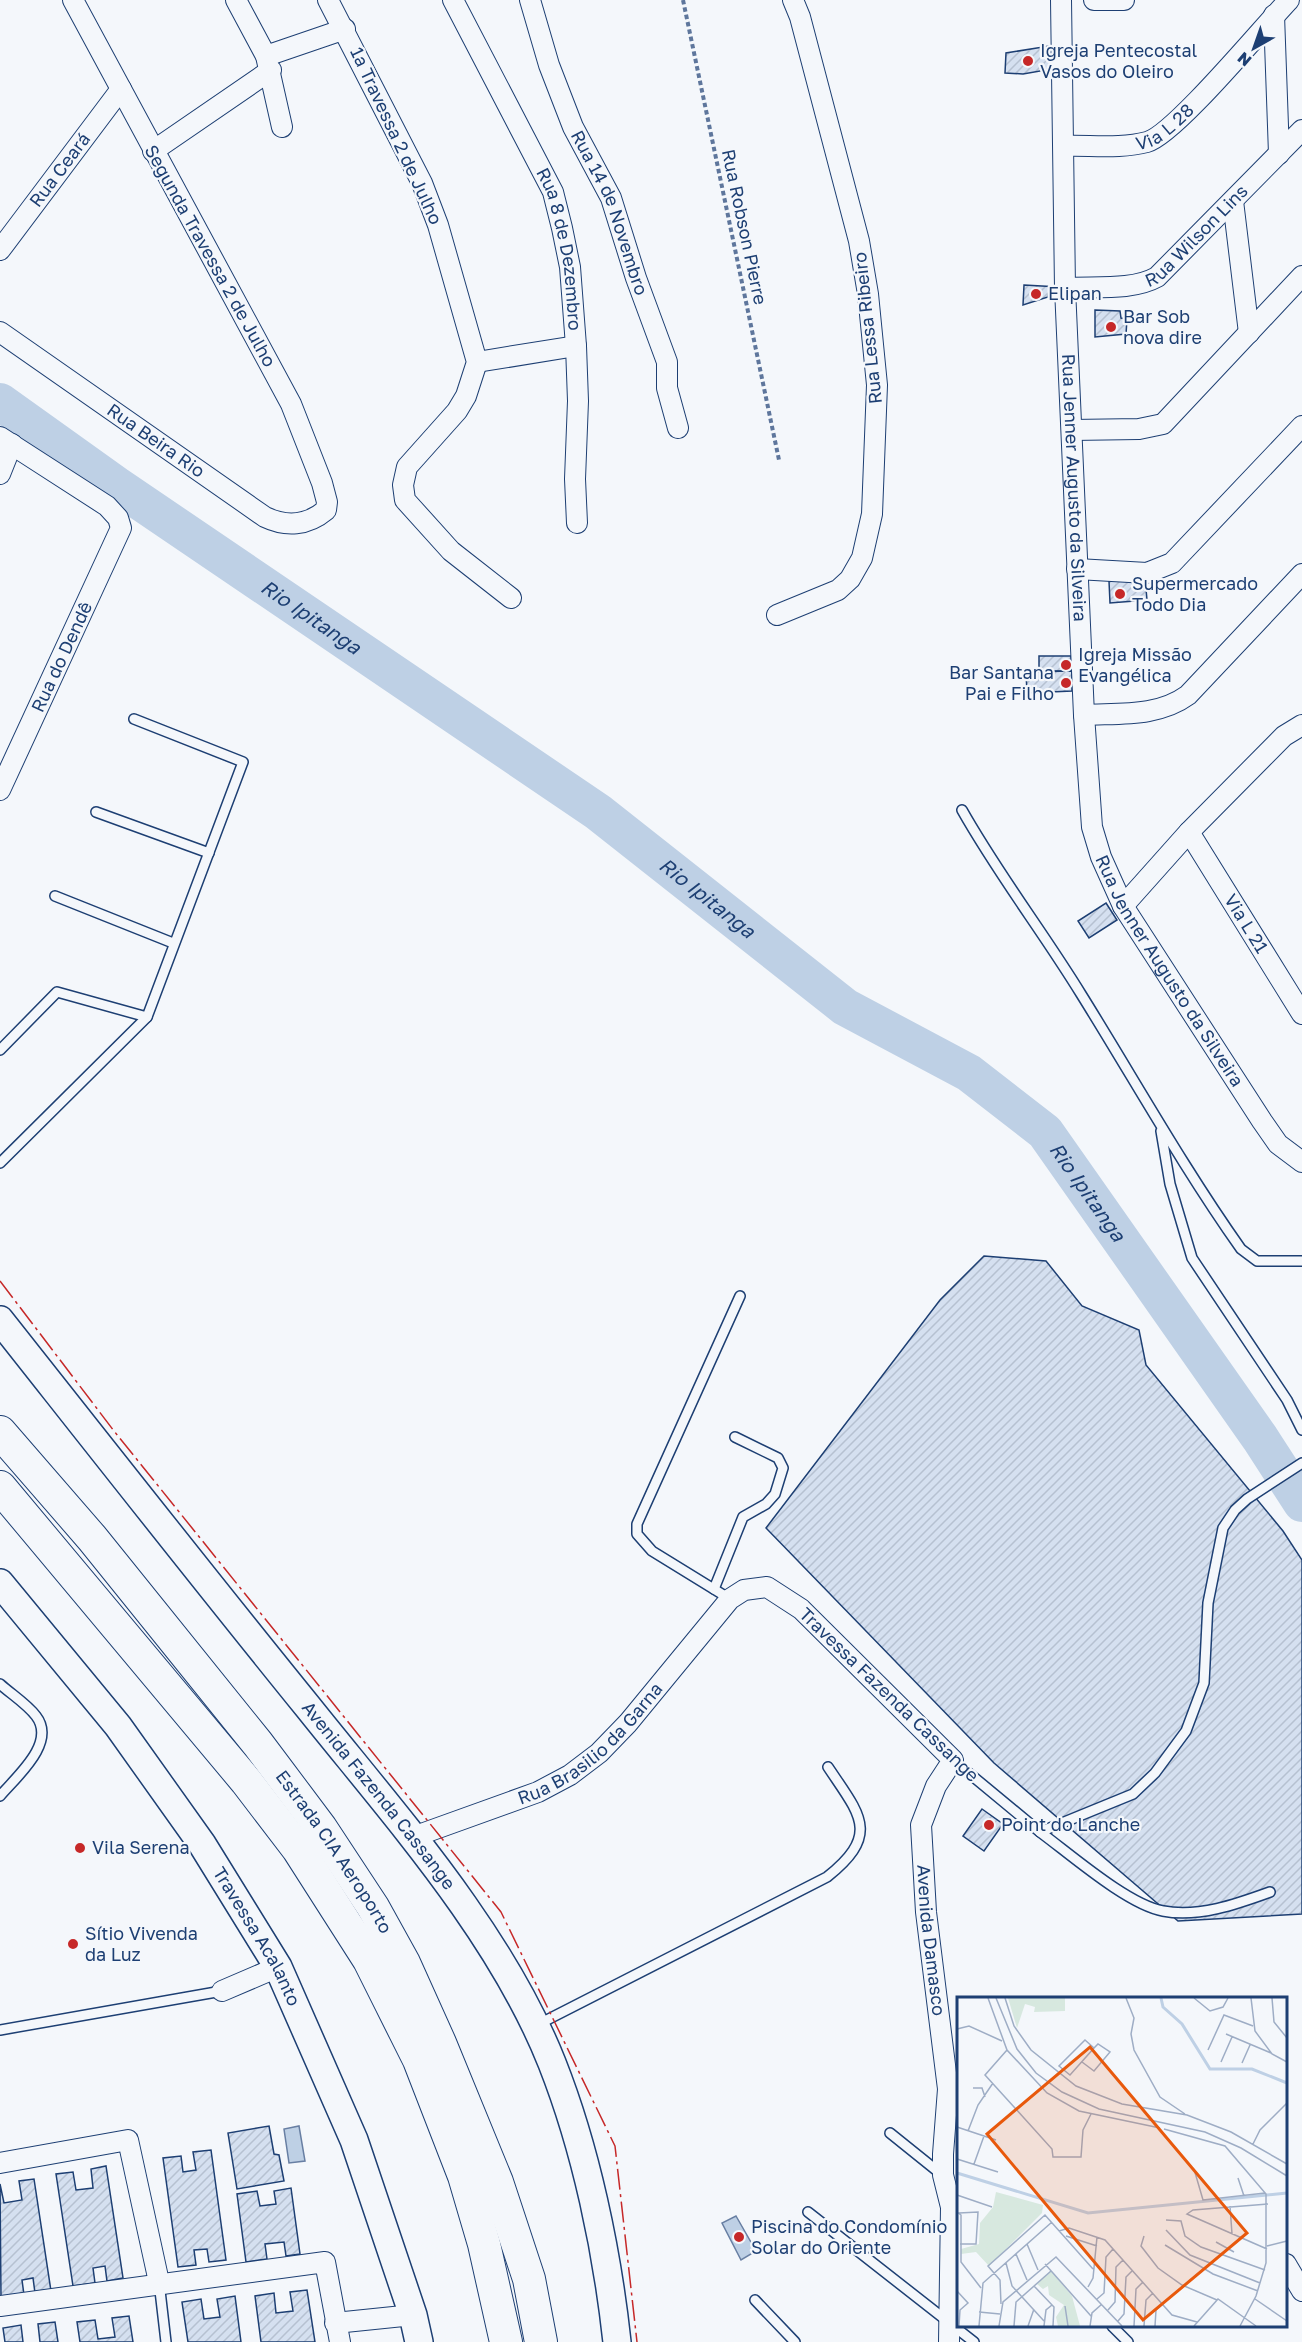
<svg xmlns="http://www.w3.org/2000/svg" width="1302" height="2342" font-family="'Golos Text',sans-serif">
  <style>
    .water { fill: #bed0e5; stroke: #687fa3; stroke-width: 1.5 }
    .lines { fill: none; stroke-linecap: round; stroke-linejoin: round }
    .river { stroke: #bed0e5; stroke-width: 38 }
    .building { fill: url(#building-hatch); stroke: #1d3f73; stroke-width: 1.5 }
    .service-casing { stroke: #1d3f73; stroke-width: 12 }
    .minor-casing { stroke: #1d3f73; stroke-width: 22 }
    .secondary-casing { stroke: #1d3f73; stroke-width: 30 }
    .trunk-casing { stroke: #1d3f73; stroke-width: 34 }
    .path { stroke: #5e769c; stroke-width: 4; stroke-dasharray: 4.5 3; stroke-linecap: butt }
    .service { stroke: #f4f7fb; stroke-width: 9 }
    .minor { stroke: #f4f7fb; stroke-width: 20 }
    .secondary { stroke: #f4f7fb; stroke-width: 27 }
    .trunk { stroke: #f4f7fb; stroke-width: 32 }
    .power { stroke: #c62828; stroke-width: 1.5; stroke-dasharray: 21 4.5 3 4.5; stroke-linecap: butt }
    .poi-dot { fill: #c62828; stroke: #f4f7fb; stroke-width: 2 }
    .labels { text-anchor: middle; stroke-width: 4.5; stroke-linejoin: round; paint-order: stroke }
    .poi-label { font-size: 18px; fill: #1d3f73; stroke: #f4f7fb; text-anchor: start }
    .street-label { font-size: 18px; fill: #1d3f73; stroke: #f4f7fb }
    .water-label { font-size: 20px; font-style: italic; fill: #1d3f73; stroke: #f4f7fb }
    .inset-river { fill: none; stroke: #bed0e5; stroke-width: 3 }
    .inset-road { fill: none; stroke: #9eadc5; stroke-width: 1.5 }
    .view { fill: #e8590c; fill-opacity: 0.15; stroke: #e8590c; stroke-width: 3 }
    .inset-edge { fill: none; stroke: #1d3f73; stroke-width: 3 }
  </style>
  <defs>
    <pattern id="building-hatch" width="6" height="6" patternUnits="userSpaceOnUse" patternTransform="scale(1.5)"><rect width="6" height="6" fill="#d5e0f0"/><path d="M-1 1l2-2M0 6l6-6M5 7l2-2" fill="none" stroke="#b6c1d1"/></pattern>
  </defs>
  <rect width="100%" height="100%" fill="#f4f7fb"/>
  <g class="water">
    <path d="M299,2126L305,2161L289,2163L284,2129Z"/>
    <path d="M736,2216L756,2251L741,2260L722,2223Z"/>
  </g>
  <g class="lines">
    <path class="river" id="s1" d="M0,402L116,485L598,812L845,1007L969,1073L1045,1132L1260,1438L1302,1503"/>
  </g>
  <g class="building">
    <path d="M1049,46L1052,69L1023,74L1005,73L1006,53Z"/>
    <path d="M1024,285L1059,287V292L1049,291L1048,297L1023,305Z"/>
    <path d="M1095,310L1120,311L1121,318L1127,319L1126,334L1095,337Z"/>
    <path d="M1145,578L1147,600L1110,603L1109,581Z"/>
    <path d="M1039,656H1071L1072,671H1039Z"/>
    <path d="M1072,671V691L1027,693L1026,672Z"/>
    <path d="M1106,903L1117,920L1089,938L1078,921Z"/>
    <path d="M984,1256L1046,1261L1082,1306L1139,1330L1146,1365L1283,1531L1302,1560V1914L1178,1921L994,1763L766,1528L940,1300Z"/>
    <path d="M982,1809L1003,1824L984,1851L963,1836Z"/>
    <path d="M269,2126L274,2154L279,2155L284,2181L237,2189L228,2133Z"/>
    <path d="M211,2150L226,2260L209,2262L207,2249L194,2250L196,2265L178,2267L163,2158L181,2156L183,2172L196,2170L193,2152Z"/>
    <path d="M106,2166L123,2278L107,2281L105,2266L93,2268L95,2283L73,2286L56,2174L73,2172L76,2190L93,2188L91,2169Z"/>
    <path d="M34,2179L51,2291L35,2293L33,2278L22,2280L24,2295L1,2299L0,2184L4,2203L22,2200L19,2181Z"/>
    <path d="M291,2188L300,2254L286,2256L284,2242L265,2244L267,2259L246,2262L237,2194L257,2191L260,2206L276,2204L274,2191Z"/>
    <path d="M307,2290L315,2342H261L255,2296L274,2293L276,2313L293,2311L290,2292Z"/>
    <path d="M235,2296L241,2342H188L182,2302L201,2299L204,2319L220,2317L217,2299Z"/>
    <path d="M129,2316L133,2342H80L77,2322L95,2320L98,2339L115,2337L112,2318Z"/>
    <path d="M55,2322L58,2342H40L38,2324Z"/>
    <path d="M21,2325L23,2342H5L3,2328Z"/>
  </g>
  <g class="lines">
    <defs>
      <g id="service">
        <path d="M962,810C998,874 1043,932 1081,994C1134,1079 1183,1167 1241,1249L1257,1261H1302"/>
        <path d="M96,812L209,853"/>
        <path d="M55,896L173,943"/>
        <path d="M0,1050L57,992L147,1017L243,762L134,719"/>
        <path d="M1161,1131L1170,1184L1192,1258L1287,1400L1302,1430"/>
        <path d="M0,1163L147,1017"/>
        <path d="M714,1589L743,1517L766,1504L775,1494L783,1468L778,1458L735,1437"/>
        <path d="M730,1599L652,1551L637,1534V1524L740,1296"/>
        <path d="M0,1684C11,1694 27,1704 36,1716C57,1743 16,1777 0,1796"/>
        <path d="M953,1760L1040,1832"/>
        <path d="M1270,1892C1237,1904 1198,1918 1163,1911C1128,1905 1070,1854 1040,1832L1133,1794L1155,1773L1186,1731L1204,1683L1208,1603L1223,1528L1235,1510L1247,1499L1302,1463"/>
        <path d="M537,2025L827,1877C881,1834 860,1815 828,1767"/>
        <path d="M0,2030L222,1991"/>
        <path d="M890,2133L941,2174"/>
        <path d="M808,2212L974,2342"/>
        <path d="M159,2282L166,2342"/>
        <path d="M755,2300L795,2342"/>
        <path d="M1112,2326L1128,2342"/>
      </g>
      <g id="minor">
        <path d="M236,0L266,56L282,127"/>
        <path d="M328,0L422,183L438,225L477,362L466,396L457,411L407,467L403,485L405,500L451,551L511,598"/>
        <path id="s2" d="M453,0L553,192L562,228L570,267L576,346L578,401L575,479L577,523"/>
        <path id="s3" d="M530,0L549,65L573,127L611,198L636,278L667,362V388L678,428"/>
        <path id="s4" d="M1061,0L1065,288L1084,715L1092,827L1101,857L1123,906L1262,1121L1278,1144L1302,1162"/>
        <path d="M1094,0H1124"/>
        <path d="M1274,15L1279,154"/>
        <path d="M266,56L345,29"/>
        <path id="s5" d="M1064,146C1090,145 1121,149 1147,142C1174,135 1263,27 1289,0"/>
        <path d="M153,151L271,70"/>
        <path d="M1233,201L1249,333"/>
        <path id="s6" d="M0,250L121,89"/>
        <path id="s7" d="M1065,288C1094,286 1132,291 1157,277L1302,130"/>
        <path id="s8" d="M0,332L265,517C286,527 307,526 326,510L327,502L322,483L291,404L73,0"/>
        <path d="M477,362L576,346"/>
        <path d="M1072,430L1139,429L1163,424L1302,276"/>
        <path d="M0,437L107,506L118,518L121,528L0,790"/>
        <path d="M0,474L12,444"/>
        <path d="M1077,569L1147,573L1172,563L1302,426"/>
        <path d="M777,615L838,590L850,579L862,558L872,514L877,385L868,294L859,241L800,17L793,0"/>
        <path d="M1084,715C1120,713 1158,717 1188,695L1302,574"/>
        <path id="s9" d="M1189,832L1302,1014"/>
        <path d="M1123,906L1189,832L1284,736L1302,725"/>
        <path id="s10" d="M413,1837L538,1792L570,1775L599,1753L628,1723L730,1599L744,1590L767,1587L801,1609L953,1760L936,1786L921,1825L926,1912L948,2089L943,2154V2175L951,2207L949,2342"/>
        <path d="M222,1991L278,1967"/>
        <path d="M0,2163L128,2140L159,2282"/>
        <path d="M1286,2264L1302,2291"/>
        <path d="M0,2306L325,2262L340,2342"/>
        <path d="M335,2323L413,2315"/>
      </g>
      <g id="secondary">
        <path id="s11" d="M0,1320C102,1449 204,1579 308,1707C395,1816 500,1932 552,2063C586,2149 607,2250 617,2342"/>
        <path id="s12" d="M0,1583L118,1726L202,1844L278,1967L354,2140L413,2315L419,2342"/>
      </g>
      <g id="trunk">
        <path id="s13" d="M0,1432L92,1538L258,1744L321,1828L373,1907L404,1963L440,2043L497,2182L529,2279L541,2342"/>
        <path d="M0,1487L246,1781L298,1849L369,1960L419,2060L464,2176L484,2244L506,2342"/>
      </g>
    </defs>
    <use href="#service" class="service-casing"/>
    <use href="#minor" class="minor-casing"/>
    <use href="#secondary" class="secondary-casing"/>
    <use href="#trunk" class="trunk-casing"/>
    <path class="path" d="M683,0L779,460"/>
    <use href="#service" class="service"/>
    <use href="#minor" class="minor"/>
    <use href="#secondary" class="secondary"/>
    <use href="#trunk" class="trunk"/>
    <path class="power" d="M0,1281L114,1431L501,1912L615,2146L637,2342"/>
  </g>
  <g class="poi-dot">
    <circle cx="1028" cy="61" r="6"/>
    <circle cx="1036" cy="294" r="6"/>
    <circle cx="1111" cy="327" r="6"/>
    <circle cx="1120" cy="594" r="6"/>
    <circle cx="1066" cy="665" r="6"/>
    <circle cx="1066" cy="683" r="6"/>
    <circle cx="989" cy="1825" r="6"/>
    <circle cx="80" cy="1848" r="6"/>
    <circle cx="73" cy="1944" r="6"/>
    <circle cx="739" cy="2237" r="6"/>
  </g>
  <g class="labels">
    <g class="poi-label">
      <text x="1040" y="57">Igreja Pentecostal<tspan x="1040" dy="21">Vasos do Oleiro</tspan></text>
      <text x="1048" y="300">Elipan</text>
      <text x="1123" y="323">Bar Sob<tspan x="1123" dy="21">nova dire</tspan></text>
      <text x="1132" y="590">Supermercado<tspan x="1132" dy="21">Todo Dia</tspan></text>
      <text x="1078" y="661">Igreja Missão<tspan x="1078" dy="21">Evangélica</tspan></text>
      <text x="1054" y="679" text-anchor="end">Bar Santana<tspan x="1054" dy="21">Pai e Filho</tspan></text>
      <text x="1001" y="1831">Point do Lanche</text>
      <text x="92" y="1854">Vila Serena</text>
      <text x="85" y="1940">Sítio Vivenda<tspan x="85" dy="21">da Luz</tspan></text>
      <text x="751" y="2233">Piscina do Condomínio<tspan x="751" dy="21">Solar do Oriente</tspan></text>
    </g>
    <g class="street-label">
      <text dy="6" stroke="none"><textPath href="#s5" startOffset="106">Via L 28</textPath></text>
      <text transform="translate(396 136) rotate(65)" y="6">1ª Travessa 2 de Julho</text>
      <text dy="6" stroke="none"><textPath href="#s6" startOffset="100">Rua Ceará</textPath></text>
      <text dy="6" stroke="none"><textPath href="#s3" startOffset="228">Rua 14 de Novembro</textPath></text>
      <text transform="translate(744 227) rotate(78)" y="6">Rua Robson Pierre</text>
      <text dy="6" stroke="none"><textPath href="#s7" startOffset="150">Rua Wilson Lins</textPath></text>
      <text dy="6" stroke="none"><textPath href="#s2" startOffset="274">Rua 8 de Dezembro</textPath></text>
      <text transform="translate(210 256) rotate(61)" y="6">Segunda Travessa 2 de Julho</text>
      <text transform="translate(868 328) rotate(-96)" y="6">Rua Lessa Ribeiro</text>
      <text dy="6" stroke="none"><textPath href="#s8" startOffset="190">Rua Beira Rio</textPath></text>
      <text dy="6" stroke="none"><textPath href="#s4" startOffset="488">Rua Jenner Augusto da Silveira</textPath></text>
      <text transform="translate(62 657) rotate(-65)" y="6">Rua do Dendê</text>
      <text dy="6" stroke="none"><textPath href="#s9" startOffset="108">Via L 21</textPath></text>
      <text dy="6" stroke="none"><textPath href="#s4" startOffset="992">Rua Jenner Augusto da Silveira</textPath></text>
      <text transform="translate(889 1695) rotate(44)" y="6">Travessa Fazenda Cassange</text>
      <text dy="6" stroke="none"><textPath href="#s10" startOffset="204">Rua Brasilio da Garna</textPath></text>
      <text dy="6" stroke="none"><textPath href="#s11" startOffset="608">Avenida Fazenda Cassange</textPath></text>
      <text dy="6" stroke="none"><textPath href="#s13" startOffset="537">Estrada CIA Aeroporto</textPath></text>
      <text dy="6" stroke="none"><textPath href="#s12" startOffset="438">Travessa Acalanto</textPath></text>
      <text dy="6" stroke="none"><textPath href="#s10" startOffset="891">Avenida Damasco</textPath></text>
    </g>
    <g class="water-label">
      <text dy="7" stroke="none"><textPath href="#s1" startOffset="378">Rio Ipitanga</textPath></text>
      <text dy="7" stroke="none"><textPath href="#s1" startOffset="864">Rio Ipitanga</textPath></text>
      <text dy="7" stroke="none"><textPath href="#s1" startOffset="1350">Rio Ipitanga</textPath></text>
    </g>
  </g>
  <g transform="translate(957 1997)">
    <rect width="330" height="330" fill="#f4f7fb"/>
    <path d="M94,274L115,299L123,329H101L99,320L107,308L92,298L91,289L86,292L80,287Z" fill="#d7e8df"/>
    <path d="M39,195L86,208L85,216L32,269L19,255L4,257V252L22,247L23,226L36,210Z" fill="#d7e8df"/>
    <path d="M51,1H108V14L77,15L78,10L68,7L60,31Z" fill="#d7e8df"/>
    <path class="inset-river" d="M204,1L206,10L225,27L253,72H295L330,86M0,176L131,216L330,196"/>
    <path class="inset-road" d="M31,1L50,53L90,96L122,114L203,131M39,1L60,52L79,76L105,95L142,112L248,135L284,151L330,179M48,1L57,29L74,53L119,89L165,107L230,118L274,135L330,167M169,1L177,21L174,37L177,53L203,100L228,117M237,1L253,14L266,10L271,1M294,1L298,34L315,57L330,65M315,1L317,25L330,41M0,32L12,29L45,44M269,37L314,56M128,43L137,51L113,78L102,69ZM50,53L28,78L95,152L96,160H124L126,133L134,117M251,53L267,18L296,29M125,65L137,74L153,55L141,47L137,51M264,65L275,40M285,66L293,48M16,91H25L28,100M0,130L39,143M207,132L268,149L309,197V266L299,299L283,329M11,134L21,108L36,86M296,147L303,133L330,106M0,162L41,175M17,167L27,139M237,172L246,203L308,196M281,181L287,199M0,198L35,210M273,209L275,237M0,215L4,218V265L24,291M2,216L21,215L19,247H3M209,223L224,224L228,239L244,250L308,273M209,233L233,258L303,286M102,234L112,231L148,243L215,318L240,325M109,239L140,249M187,239L184,249L201,271L225,288L260,303M259,245L277,255M70,247L81,273M208,248L256,277L301,294M310,249L330,244M310,252L230,217L236,213L311,207M59,257L70,283M49,266L55,289L87,324M88,267L134,319M77,289L97,310L96,329M131,290L136,281L140,240M0,294L11,306L3,313L2,329M140,302L147,296L149,260L156,252M298,302L330,324M44,307L43,283L31,269L88,218L136,272M108,309L111,329M151,313L158,305L159,270L166,263M22,315L43,317M161,324L167,317L169,280L175,274M22,329L26,286L95,225M42,329L46,305L99,260L165,329M57,329L59,305L94,274M71,329L77,312M87,329L89,313L95,308M133,329L135,316L145,307M177,329L179,292L186,285M187,329L189,303L196,296M198,329L199,313L206,307M237,329L261,302L299,329"/>
    <path class="view" d="M133,50L290,236L186,323L30,137Z"/>
    <rect width="330" height="330" class="inset-edge"/>
  </g>
  <g transform="translate(1254 48) rotate(220)" stroke="#f4f7fb" stroke-width="4.5" paint-order="stroke">
  <path d="M0-4.5L10 22L0 15L-10 22Z" fill="#1d3f73"/>
  <text y="-9" font-size="16" font-weight="bold" text-anchor="middle" fill="#1d3f73">N</text>
  </g>
</svg>
